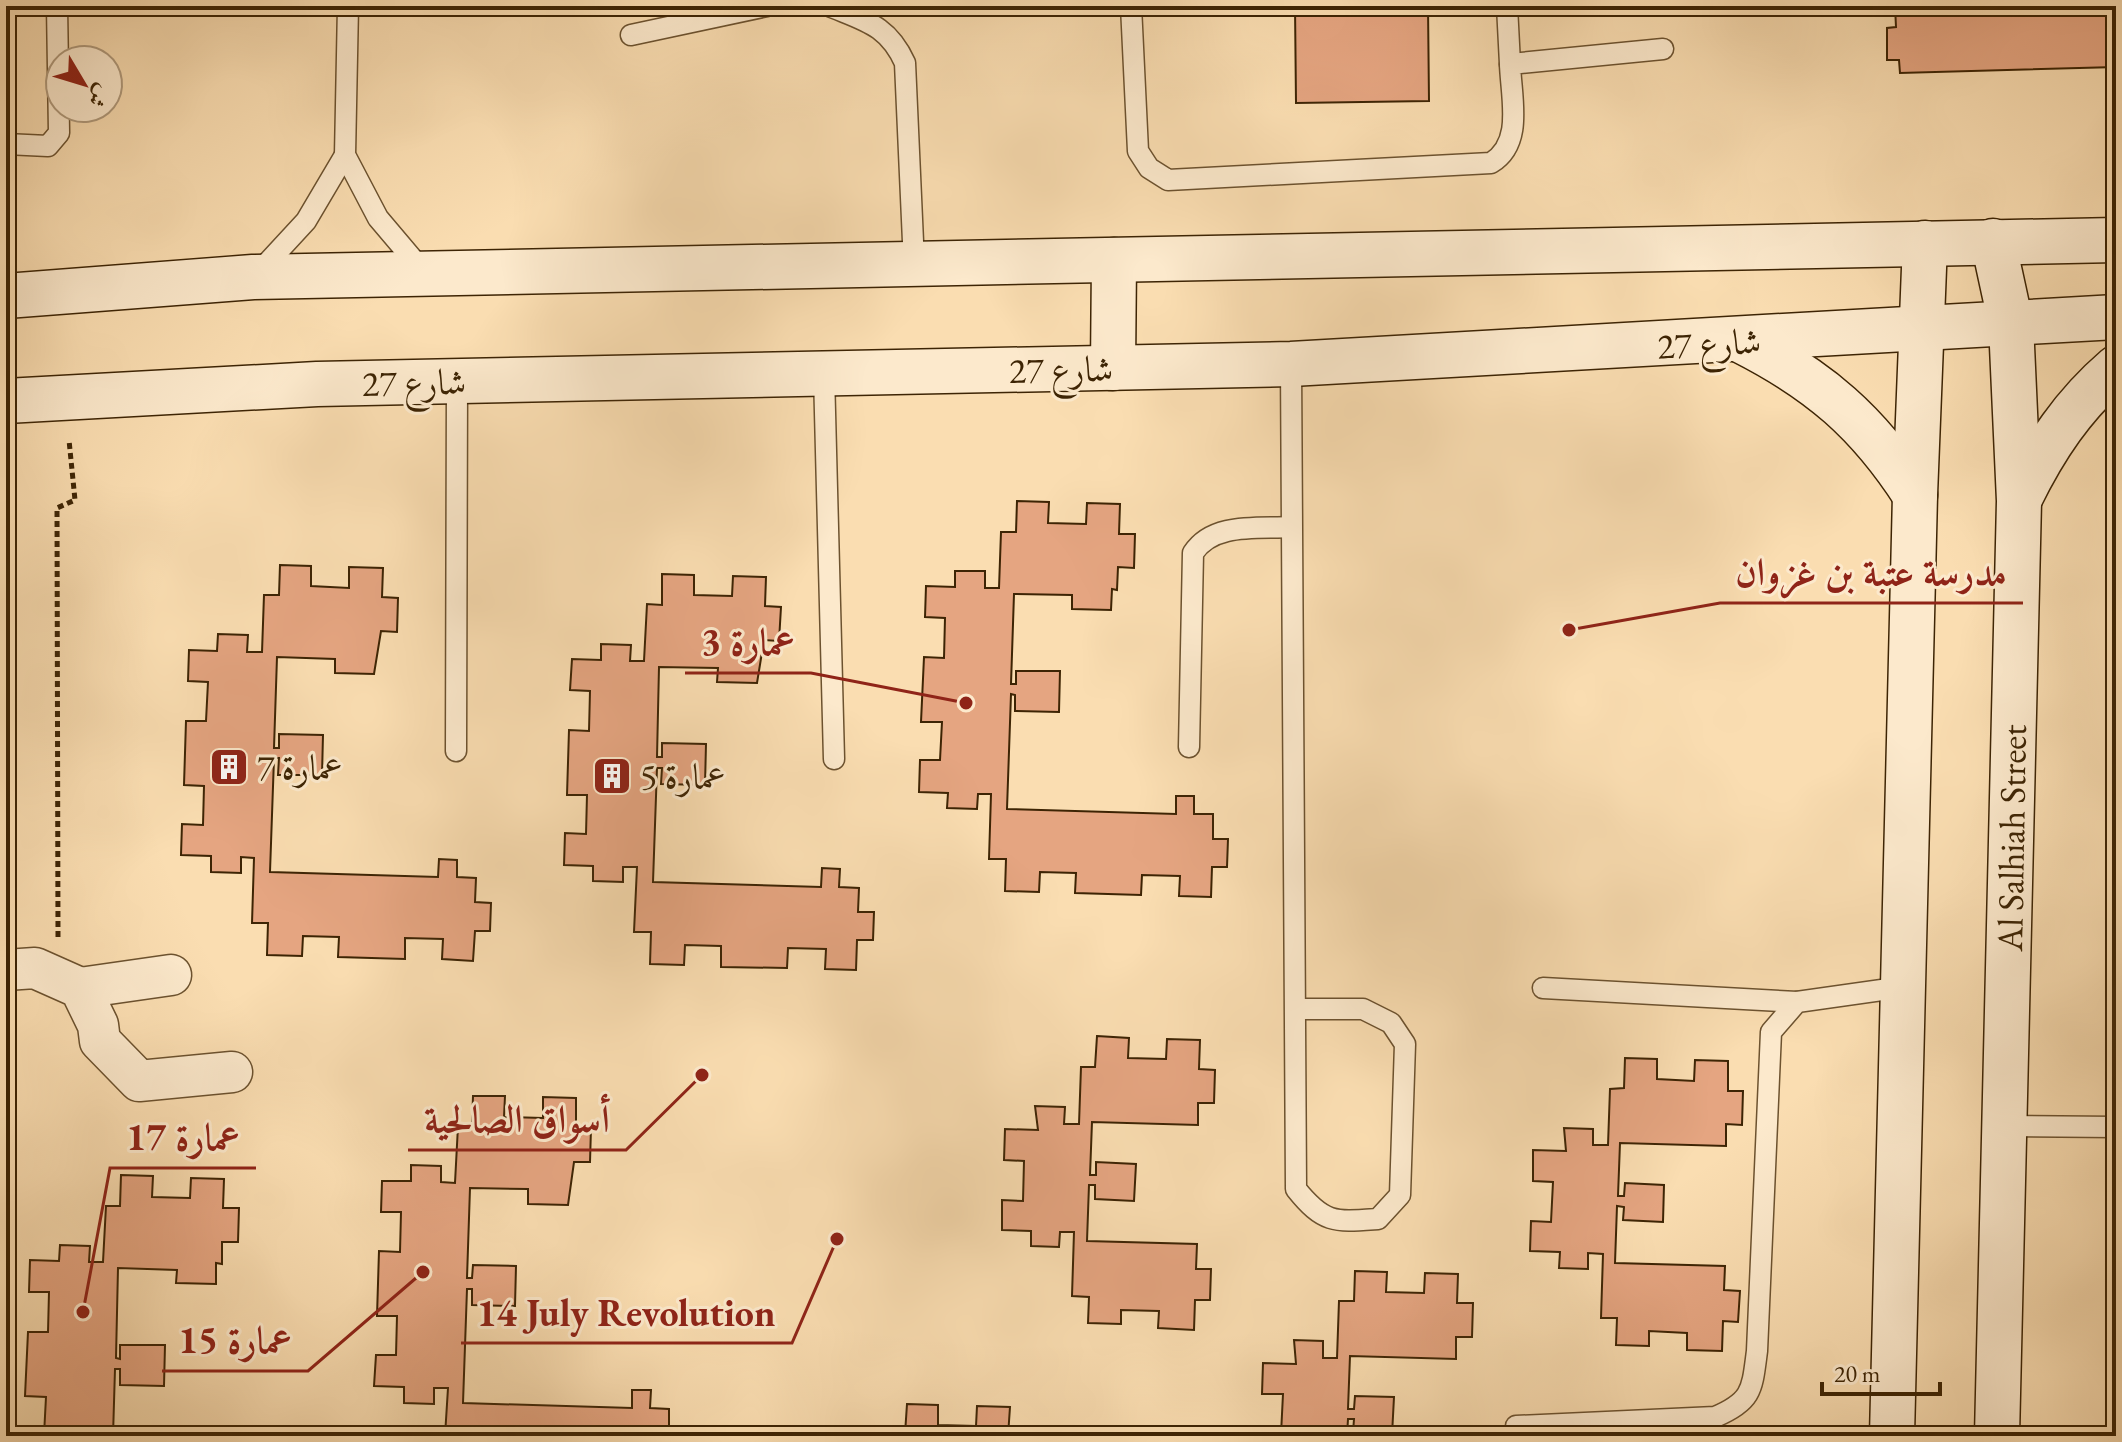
<svg xmlns="http://www.w3.org/2000/svg" width="2122" height="1442" font-family="'EB Garamond',Amiri,serif">
  <style>
    .building { fill: #e5a581; stroke: #3d2404; stroke-width: 2 }
    .lines { fill: none; stroke-linecap: round; stroke-linejoin: round }
    .service-casing { stroke: #6c522f; stroke-width: 23 }
    .minor-casing { stroke: #6c522f; stroke-width: 43 }
    .secondary-casing { stroke: #3d2404; stroke-width: 47 }
    .path { stroke: #3d2404; stroke-width: 5; stroke-dasharray: 6 4; stroke-linecap: butt }
    .service { stroke: #fce9cc; stroke-width: 20 }
    .minor { stroke: #fce9cc; stroke-width: 40 }
    .secondary { stroke: #fce9cc; stroke-width: 44 }
    .labels { text-anchor: middle; stroke-width: 6; stroke-linejoin: round; paint-order: stroke }
    .street-label { font-size: 36px; fill: #3d2404; stroke: #fce9cc }
    .poi-label { font-size: 36px; fill: #3d2404; stroke: #fce9cc; text-anchor: start }
    .leader { fill: none; stroke: #8f2418; stroke-width: 3 }
    .callout-dot { fill: #8f2418; stroke: #fce9cc; stroke-width: 3 }
    .callout-label { font-size: 38px; text-anchor: middle; font-weight: bold; fill: #8f2418; stroke: #fce9cc; stroke-width: 6; stroke-linejoin: round; paint-order: stroke }
  </style>
  <rect width="100%" height="100%" fill="#faddb1"/>
  <filter id="stains"><feTurbulence type="fractalNoise" baseFrequency=".0025" numOctaves="4"/><feColorMatrix values="0 0 0 0 .2 0 0 0 0 .09 0 0 0 0 .02 0 0 0 .5 -.17"/></filter>
  <radialGradient id="worn" r=".72"><stop offset=".6" stop-color="#630" stop-opacity="0"/><stop offset="1" stop-color="#630" stop-opacity=".3"/></radialGradient>
  <g class="building">
    <path d="M1295,6H1428L1429,101L1296,103Z"/>
    <path d="M1895,6H2116V67L1900,73L1899,60H1887V28L1896,27Z"/>
    <path d="M1017,501L1049,502L1048,523L1086,524L1087,503L1120,504L1119,534H1135L1134,568L1118,567L1117,590L1112,589L1111,610L1072,609V595L1014,594L1011,684H1016V671H1060L1059,712L1015,711V695L1011,694L1007,809L1176,814V796H1194V814H1213V839H1228L1227,867H1212L1211,897L1179,896L1180,876L1142,875L1141,895L1075,893L1076,873L1040,872L1039,892L1005,891L1006,859H989L991,794H978L977,809L947,808L948,793L919,792L920,760H940L942,722H921L924,657L944,658L945,618L925,617L926,586L955,587V571H985V588H999L1001,532H1016Z"/>
    <path d="M280,565L311,566V586L349,588V567L383,568L382,597L398,598L397,632L381,631L374,674L335,673V659L277,657L274,748H279V734L323,735L322,775H278L279,758H274L270,872L438,877L439,859L457,860V877L476,878L475,902L491,903L490,931H475L473,961L442,959L443,939L405,938V959L338,957L339,937L303,936L302,956L267,955L268,923H252L254,858L241,857V873L211,872V856L181,855L182,824L203,825L204,786L184,785L186,721H206L208,682L188,681L189,650L217,651L218,634L248,635L247,652H262L264,595H279Z"/>
    <path d="M662,574L694,575V595L732,596L733,576L766,577L765,606L781,607L779,641L764,640L757,683L717,682L718,668L659,667L657,757H662V743L706,744L705,785L661,784L662,768H657L653,882L821,887L822,868L840,869L839,887L859,888L858,912H874L873,940H857L856,970L825,969L826,949L788,948L787,968L721,967V946L685,945L684,965L650,964L651,932H634L637,867H623V882L593,881V866L564,865L565,833L586,834L587,795H567L569,730L589,731L590,691L570,690L572,659L601,660V644L631,645L630,661H644L647,604L662,605Z"/>
    <path d="M1097,1036L1129,1038L1128,1058L1166,1059L1167,1039L1200,1040L1199,1069L1215,1070L1214,1103H1198V1125L1092,1122L1090,1175H1096V1162L1136,1164L1134,1201L1095,1199V1185H1089L1087,1241L1197,1244L1196,1269H1211L1210,1300H1195L1194,1330L1158,1328L1159,1311L1121,1310V1324L1088,1323L1089,1297L1072,1296L1074,1232H1060L1059,1247L1031,1246V1231L1002,1230V1200L1023,1201L1024,1161L1004,1160L1005,1129L1038,1130L1035,1106L1065,1107L1064,1124H1079L1081,1067H1095Z"/>
    <path d="M1625,1058L1657,1059V1079L1694,1081L1695,1060L1728,1061V1091H1743L1742,1125L1726,1124V1146L1620,1143L1618,1196H1624L1625,1183L1664,1185L1663,1222L1623,1220L1624,1207L1617,1206L1615,1263L1725,1266L1724,1290L1740,1291L1738,1322L1723,1321L1722,1351L1687,1350V1333L1649,1331V1346L1616,1345L1617,1318H1601L1603,1254L1588,1253V1269L1559,1268L1560,1252L1530,1251L1531,1221L1551,1222L1553,1182L1533,1181V1150L1566,1151L1564,1128L1593,1129V1145H1608L1610,1089L1624,1088Z"/>
    <path d="M473,1096H505L504,1117L543,1118V1097L576,1098V1128H591L590,1162H574L568,1205L528,1204V1189L470,1188L467,1278H472L473,1265L516,1266L515,1306L472,1305V1289H467L463,1403L632,1408V1390H651L650,1408L669,1409V1433L684,1436H445L448,1388H434V1404L404,1403V1387L374,1386L376,1355H396L397,1316H377L379,1251L400,1252L401,1212H381L382,1181H411V1165L441,1166V1182L455,1183L458,1126H472Z"/>
    <path d="M121,1175L153,1176L152,1197L190,1198L191,1178L224,1179L223,1208H239L238,1242H222V1264L216,1263V1284L176,1283L177,1270L118,1268L116,1358L120,1359V1345H165L164,1386L120,1385V1369H115L113,1436H24L44,1435L46,1397L25,1396L28,1332H48L49,1292H29L30,1260L59,1261L60,1245L90,1246L89,1262H103L106,1206H120Z"/>
    <path d="M1355,1271L1387,1272L1386,1292L1424,1293L1425,1273L1458,1274L1457,1303H1473L1472,1337H1456V1359L1350,1356L1348,1409H1354L1355,1396L1394,1397L1392,1435L1353,1433L1354,1419H1348L1347,1436H1261L1281,1434L1283,1394H1262L1263,1363L1296,1364L1294,1340L1323,1341V1358H1337L1339,1301H1354Z"/>
    <path d="M907,1404L938,1405V1425L976,1426L977,1406L1010,1407L1008,1436H890L905,1434Z"/>
  </g>
  <g class="lines">
    <defs>
      <g id="service">
        <path d="M348,6L345,155L378,218L422,270"/>
        <path d="M829,6C865,21 888,25 905,63L914,264"/>
        <path d="M1131,6L1138,151L1149,168L1168,180L1491,163C1524,143 1511,98 1510,64L1663,49"/>
        <path d="M1507,6L1510,64"/>
        <path d="M631,35L767,6"/>
        <path d="M6,144L48,146L59,133L57,6"/>
        <path d="M258,273L306,221L345,155"/>
        <path d="M1291,364L1296,1189C1324,1224 1335,1222 1378,1219L1400,1195L1405,1044L1391,1023L1363,1009H1298"/>
        <path d="M824,374L834,759"/>
        <path d="M1189,747L1193,553C1213,522 1258,529 1291,527"/>
        <path d="M456,751L457,381"/>
        <path d="M1543,988L1797,1002"/>
        <path d="M2004,1126L2116,1127"/>
        <path d="M1516,1426L1715,1417C1753,1401 1752,1389 1757,1351L1771,1032L1797,1002L1903,987"/>
      </g>
      <g id="minor">
        <path d="M6,970L35,968L80,988L98,1025L100,1041L139,1081L232,1072"/>
        <path d="M80,988L171,975"/>
      </g>
      <g id="secondary">
        <path d="M1993,241L2011,324L2019,501L1997,1436"/>
        <path d="M6,296L253,277L2116,240"/>
        <path d="M1742,341C1819,380 1868,422 1915,495"/>
        <path d="M1113,368L1114,260"/>
        <path d="M6,401L317,384L1291,364L2116,317"/>
        <path d="M2020,498C2045,447 2073,405 2116,368"/>
        <path d="M1892,1436L1915,495L1925,243"/>
      </g>
    </defs>
    <use href="#service" class="service-casing"/>
    <use href="#minor" class="minor-casing"/>
    <use href="#secondary" class="secondary-casing"/>
    <path class="path" d="M58,937L57,508L75,500L69,440"/>
    <use href="#service" class="service"/>
    <use href="#minor" class="minor"/>
    <use href="#secondary" class="secondary"/>
  </g>
  <defs>
    <symbol id="building-square" viewBox="-11 -11 22 22"><rect x="-9" y="-9" width="18" height="18" rx="4" fill="#8f2418" stroke="#fce9cc"/><path d="M-4-6H4V6H1V3H-1V6H-4ZM-2.5-4.3h1.7v1.8h-1.7ZM.8-4.3h1.7v1.8H.8ZM-2.5-1h1.7V.8h-1.7ZM.8-1h1.7V.8H.8Z" fill="#fff"/></symbol>
  </defs>
  <g fill-rule="evenodd">
    <use href="#building-square" x="207" y="745" width="44" height="44"/>
    <use href="#building-square" x="590" y="754" width="44" height="44"/>
  </g>
  <g class="labels">
    <g class="street-label">
      <text transform="translate(1709 343) rotate(-3)" y="13">شارع 27</text>
      <text transform="translate(1061 369) rotate(-1)" y="13">شارع 27</text>
      <text transform="translate(414 382) rotate(-1)" y="13">شارع 27</text>
      <text transform="translate(2011 838) rotate(-89)" y="13">Al Salhiah Street</text>
    </g>
    <g class="poi-label">
      <text x="257" y="780">عمارة 7</text>
      <text x="640" y="789">عمارة 5</text>
    </g>
  </g>
  <path class="leader" d="M1569 630L1720 603H2023M966 703L811 673H685M702 1075L626 1150H408M83 1312L110 1168H256M837 1239L792 1343H461M423 1272L308 1371H162"/>
  <g class="callout-dot">
    <circle cx="1569" cy="630" r="8"/>
    <circle cx="966" cy="703" r="8"/>
    <circle cx="702" cy="1075" r="8"/>
    <circle cx="83" cy="1312" r="8"/>
    <circle cx="837" cy="1239" r="8"/>
    <circle cx="423" cy="1272" r="8"/>
  </g>
  <g class="callout-label">
    <text x="1871" y="585">مدرسة عتبة بن غزوان</text>
    <text x="748" y="655">عمارة 3</text>
    <text x="517" y="1132">أسواق الصالحية</text>
    <text x="183" y="1150">عمارة 17</text>
    <text x="626" y="1326">14 July Revolution</text>
    <text x="235" y="1353">عمارة 15</text>
  </g>
  <rect width="2122" height="1442" fill="none" stroke="#faddb1" stroke-width="32"/>
  <rect x="8" y="8" width="2106" height="1426" fill="none" stroke="#3d2404" stroke-width="4"/>
  <rect x="16" y="16" width="2090" height="1410" fill="none" stroke="#3d2404" stroke-width="2"/>
  <g transform="translate(84 84) rotate(128)"><circle r="38" fill="#fce9cc" stroke="#b09a7c" stroke-width="2"/>
  <path d="M0-6L14 30L0 20L-14 30Z" fill="#8f2418"/>
  <text y="-12" font-size="22" font-weight="bold" text-anchor="middle" fill="#3d2404">ش</text>
  </g>
  <path d="M1822 1382v12h118v-12" fill="none" stroke="#3d2404" stroke-width="4"/>
  <text x="1834" y="1382" font-size="24" fill="#3d2404" stroke="#fce9cc" stroke-width="6" paint-order="stroke">20 m</text>
  <rect width="100%" height="100%" filter="url(#stains)"/>
  <rect width="100%" height="100%" fill="url(#worn)"/>
</svg>
